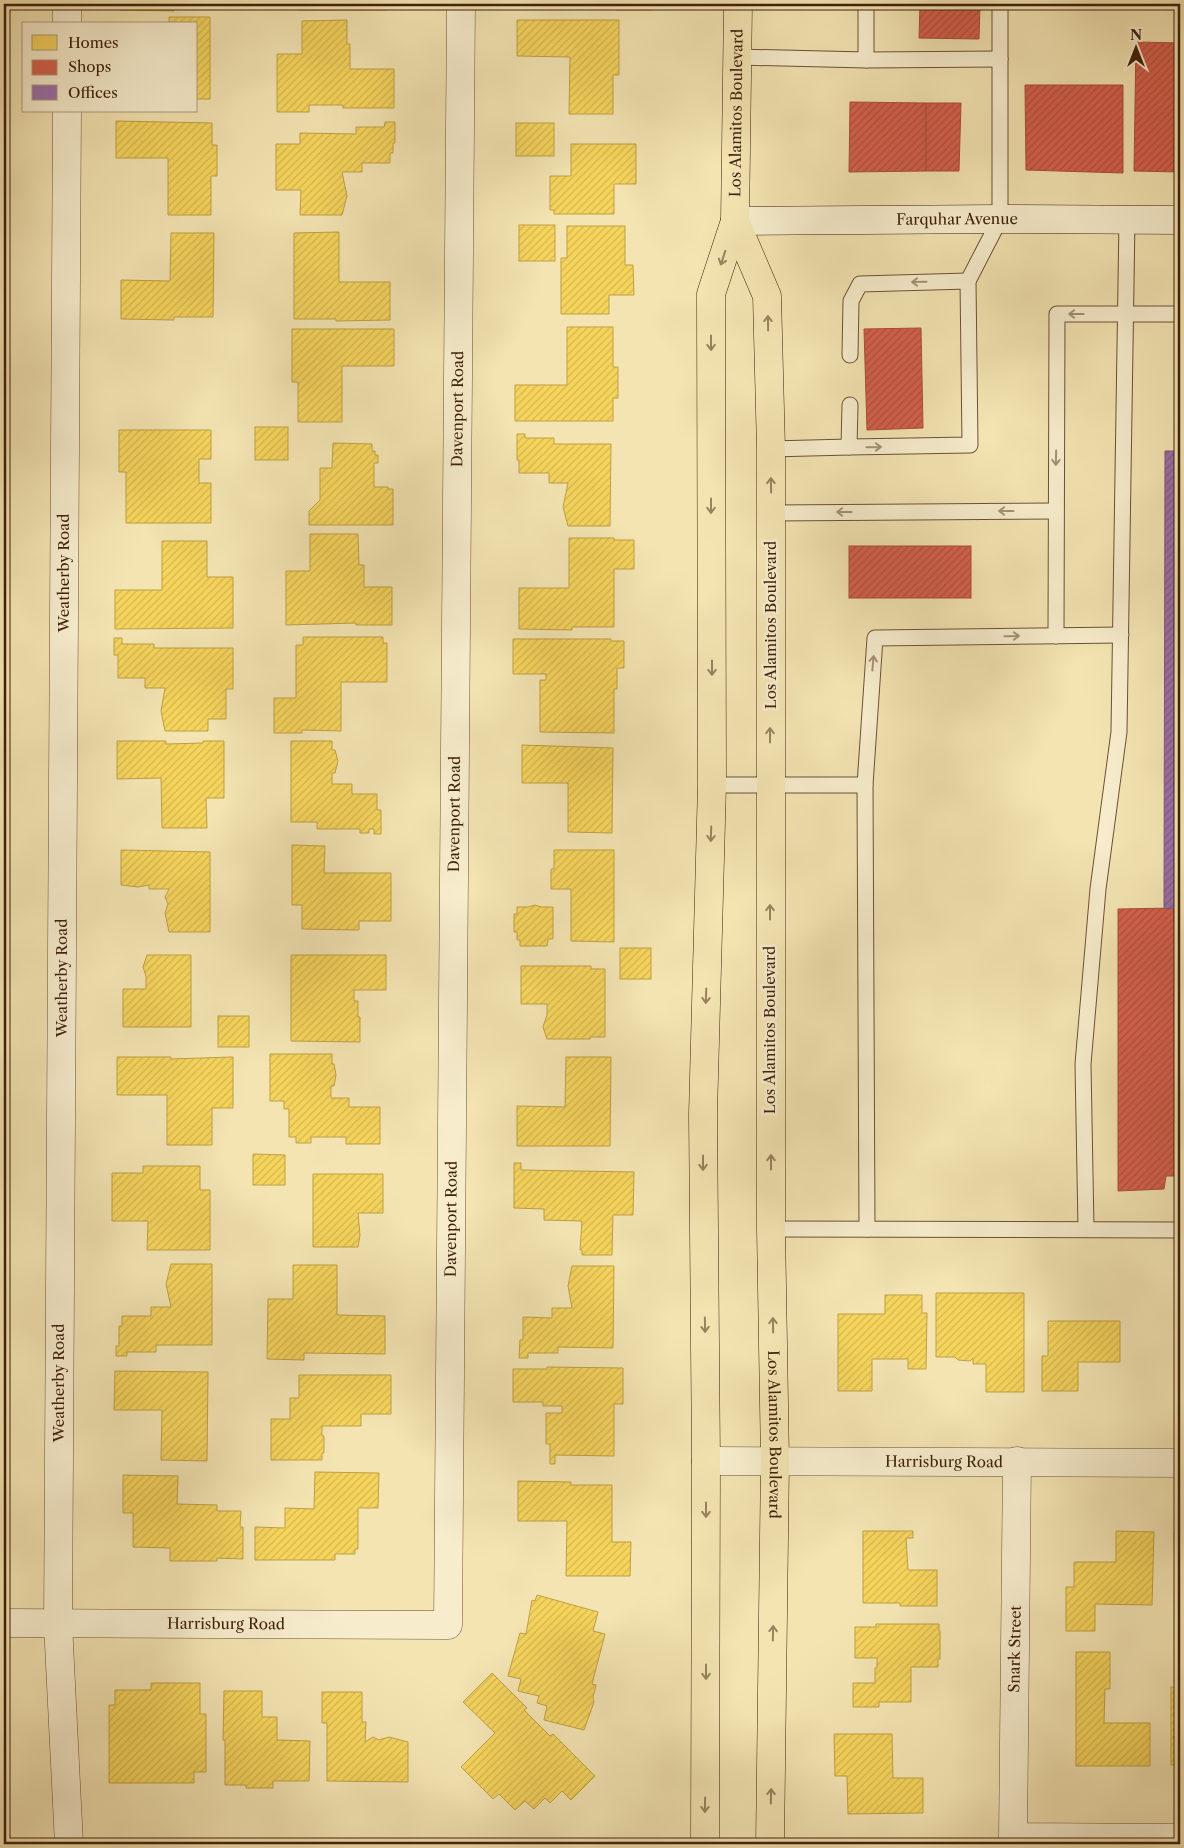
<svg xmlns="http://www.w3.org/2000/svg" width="1184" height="1848" font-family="'Libre Caslon Text',serif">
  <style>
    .homes { fill: url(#homes-hatch); stroke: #bf9f44 }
    .shops { fill: url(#shops-hatch); stroke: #a94d39 }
    .offices { fill: url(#offices-hatch); stroke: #7e587b }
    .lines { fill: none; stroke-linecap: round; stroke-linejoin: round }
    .lane-casing { stroke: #6c5135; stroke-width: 17 }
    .street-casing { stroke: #6c5135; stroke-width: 29 }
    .secondary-casing { stroke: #3f200b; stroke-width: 29 }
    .primary-casing { stroke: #3f200b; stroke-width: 29 }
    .lane { stroke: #f7edcd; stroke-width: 15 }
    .street { stroke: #f7edcd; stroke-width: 28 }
    .secondary { stroke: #f7edcd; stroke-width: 28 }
    .primary { stroke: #f3e4b2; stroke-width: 28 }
    .oneway { stroke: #99825e }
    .oneway2 { stroke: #a49176 }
    .labels { text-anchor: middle; stroke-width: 5; stroke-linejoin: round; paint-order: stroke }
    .street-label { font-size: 15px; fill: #3f200b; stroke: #f7edcd }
  </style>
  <defs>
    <pattern id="homes-hatch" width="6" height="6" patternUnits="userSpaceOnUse" patternTransform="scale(1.25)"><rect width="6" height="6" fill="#f6d55c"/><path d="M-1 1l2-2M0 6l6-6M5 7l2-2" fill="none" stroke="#d4b74f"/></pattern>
    <pattern id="shops-hatch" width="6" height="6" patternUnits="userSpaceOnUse" patternTransform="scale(1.25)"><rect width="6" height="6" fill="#d6604d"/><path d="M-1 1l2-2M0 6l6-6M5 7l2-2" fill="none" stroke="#af4f3e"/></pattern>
    <pattern id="offices-hatch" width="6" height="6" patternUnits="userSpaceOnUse" patternTransform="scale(1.25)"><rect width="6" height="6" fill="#9970ab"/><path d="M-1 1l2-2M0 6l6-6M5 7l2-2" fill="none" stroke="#7e5c89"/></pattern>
  </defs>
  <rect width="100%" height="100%" fill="#f3e4b2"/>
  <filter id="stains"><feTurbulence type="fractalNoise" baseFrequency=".004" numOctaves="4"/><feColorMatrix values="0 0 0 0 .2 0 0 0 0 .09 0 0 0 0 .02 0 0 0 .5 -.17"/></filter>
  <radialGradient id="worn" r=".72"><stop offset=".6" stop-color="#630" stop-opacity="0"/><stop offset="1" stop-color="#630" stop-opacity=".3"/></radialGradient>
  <g class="homes">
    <path d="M120,4H216V9H174V11L120,10Z"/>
    <rect x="298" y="4" width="88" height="6"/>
    <rect x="617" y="4" width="35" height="6"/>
    <path d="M169,17H210V99H196V24H169Z"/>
    <path d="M347,20V44H350V69H394V108H343V105H309V112H277V54H302V21Z"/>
    <path d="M517,20H619V75H613V114H569L570,57L517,56Z"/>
    <path d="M116,121L212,123V145H217V176H211V215H168V158H116Z"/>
    <path d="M385,122H395V143H393V153H390V163H362V172H342L347,196L342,215H300L301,190H276V144H300V133L356,134V127H384Z"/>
    <rect x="516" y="123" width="38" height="33"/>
    <path d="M571,144H636V184H614V214H554V210H550V176H571Z"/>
    <rect x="519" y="225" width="36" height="36"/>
    <path d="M567,226H625V265H633L634,295H609V314H561V258H567Z"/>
    <path d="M339,232V282H390V320L336,321V319H294V233Z"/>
    <path d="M171,233H214L213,317H174V320L121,319V280L170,281Z"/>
    <path d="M567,327H613V367H618V398H613V421H515V385H567Z"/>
    <path d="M292,329H394V366H342V422H298V382H292Z"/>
    <rect x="255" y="427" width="33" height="33"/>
    <path d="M119,430H211V459H199V483H211V523H126V472H119Z"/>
    <path d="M517,434H525V438H554V444H611L610,526H568L563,507L568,483H549V473H519V460H517Z"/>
    <path d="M333,443L372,444V451H375V455H378V463H374V487H388V489H393V525H309V511L320,500V468H332Z"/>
    <path d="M310,534H358L359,565H364V587H392V625H356V623L286,625V571H310Z"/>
    <path d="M569,538H614V540H634V569H614V627H572V630L519,629V588H569Z"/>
    <path d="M162,541H207V577H233V628L115,629V590H162Z"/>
    <path d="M303,637H383V643H387V682H341V731L302,730V733H274V698H296V645H303Z"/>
    <path d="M114,638H122V644H154V648H233V689H226V719H208V731H165L161,711L165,688H145V678H118V655H114Z"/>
    <path d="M513,639H611V641H624V668H617V689H614V733L540,732V680H546V674H513Z"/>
    <path d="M117,741H166V744L203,743V741H224V798H206L207,828H162L161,778L117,779Z"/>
    <path d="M291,741H332V750H335L338,761L335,773H332V784H352V794H377V810H381V834H374V829H369V833H360V829H317V822H291Z"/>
    <path d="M522,745L613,748L612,833L568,832V783H522Z"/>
    <path d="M292,845L325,846L324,873H391V921H359V930L302,929V905H292Z"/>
    <path d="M121,850L210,852V932H169L165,913L168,904L165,897L169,889H149V885L138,887L121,885Z"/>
    <path d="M554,850H614V942L571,941V889H551V869H554Z"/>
    <path d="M535,905L541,907H553V939H548L547,946H520V940H517V932H514V914H517V907H528Z"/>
    <rect x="620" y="948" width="31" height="31"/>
    <path d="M147,955H191V1027H123V989H146V976L143,967Z"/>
    <path d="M291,955H386V990H354V1001H358V1017H360V1042L291,1041Z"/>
    <path d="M521,966H591V969H605V1037H590V1039H547L543,1027L547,1015V1004H521Z"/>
    <rect x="218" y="1016" width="31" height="31"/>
    <path d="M270,1054H332V1064H334L336,1075L334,1086H331V1098H349V1107H380V1144H346V1137H311V1143H296V1137H289V1109H284V1101H270Z"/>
    <path d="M117,1057H171V1059L233,1057V1108H212V1145H167V1095H117Z"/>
    <path d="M566,1057H611L610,1146H517V1106L565,1107Z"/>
    <path d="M253,1154L285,1155V1185H253Z"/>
    <path d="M514,1163H521V1170L634,1172L633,1215H613L612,1255H582V1250H580L582,1221L544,1220V1209L514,1208Z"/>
    <path d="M143,1166H200V1190H210V1250H147L148,1221H112V1173H143Z"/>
    <path d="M313,1174H383V1213H358L360,1235L358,1247H313Z"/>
    <path d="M171,1264H212V1345H156V1352H127V1356H116V1346H119V1326H122V1316H151V1307H171L166,1284Z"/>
    <path d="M293,1265H337V1315L385,1316V1354L304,1353V1360L267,1359L268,1299H293Z"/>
    <path d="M572,1266H614L613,1348L558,1347V1353H528V1358H519L520,1340H523V1317L552,1318V1308H572L568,1286Z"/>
    <path d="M936,1293H1024V1392H986V1364H973V1358L970,1361L958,1360L955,1357H936Z"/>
    <path d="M885,1295H922V1313H927L926,1369H908V1359H872V1391H838V1314H885Z"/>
    <path d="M1048,1321H1120V1362H1078V1391H1042V1356H1048Z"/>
    <path d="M547,1367L623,1368V1404H614V1456L555,1455V1464H550V1444H546V1413H562V1406H543V1402H513V1369H547Z"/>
    <path d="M115,1371L208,1372L207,1461L161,1460L162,1410H114Z"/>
    <path d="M299,1375H391V1414H361V1426H322V1436H324V1453H322V1460H271V1419H290V1398H299Z"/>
    <path d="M315,1472L379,1473L378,1508H358V1549H355V1554H335V1560H255V1527L285,1528V1508L314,1509Z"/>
    <path d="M123,1475L178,1476L177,1504L217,1505V1511H241L240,1527H243V1559L217,1558V1561H170V1548L133,1547V1513H123Z"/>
    <path d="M518,1481L571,1482V1485H612V1542H631L630,1576H566L567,1521H518Z"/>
    <path d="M863,1531H913V1538H906L908,1570H937V1606H900V1603H863Z"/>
    <path d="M1116,1531L1154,1532L1152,1605L1095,1604V1631H1066V1587H1074V1562H1116Z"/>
    <path d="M1174,1532H1180V1630H1176Z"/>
    <path d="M537,1595L598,1612L593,1631L605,1634L592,1684L596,1685L593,1697L594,1702L584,1730L544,1720L547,1706L537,1703L539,1696L518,1691L521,1679L508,1676L520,1633L526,1634L532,1600L535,1601Z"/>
    <path d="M876,1624H939V1631H940V1659H938V1667H911V1702H879V1707H853V1683H875V1668H877V1658H855V1627H876Z"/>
    <path d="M1076,1652H1110V1689H1105L1104,1723H1150V1766H1076Z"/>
    <path d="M492,1673L527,1708L524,1710L550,1736L553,1734L595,1776L571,1800L562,1791L550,1803L545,1798L534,1809L525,1801L515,1810L499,1794L493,1799L461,1767L495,1733L463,1702Z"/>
    <path d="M151,1683H200V1714H206V1772H194V1783H109V1705H115V1690H151Z"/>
    <rect x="1171" y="1687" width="9" height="78"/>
    <path d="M224,1691H262V1717H277V1740L310,1741L309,1781H273V1788H246V1785H225V1740H223Z"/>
    <path d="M322,1692H362V1722H366L365,1742L373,1737L379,1740L389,1737L408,1742V1782L327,1781V1723H322Z"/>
    <path d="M834,1734H892L893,1778H923V1813L848,1814L847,1776H835Z"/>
  </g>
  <g class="shops">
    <path d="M920,4H980L979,39L919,38Z"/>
    <path d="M1136,42L1180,43V172L1134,171Z"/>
    <path d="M1025,85H1123V173L1026,170Z"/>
    <path d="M850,102L926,103V171L849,172Z"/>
    <path d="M926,103H961L959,171H926Z"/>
    <path d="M921,328L923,428L867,430L864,329Z"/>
    <rect x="849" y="546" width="122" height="52"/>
    <path d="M1174,908V922H1180V1176H1166L1164,1189L1118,1191V909Z"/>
  </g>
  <path class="offices" d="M1180,362V922H1174V908L1164,909L1165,451H1176L1178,363Z"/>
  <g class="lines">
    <defs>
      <g id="lane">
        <path d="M737,57L866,60V4"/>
        <path d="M866,60L1000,59"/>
        <path d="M850,355L851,301L860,284L968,281"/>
        <path d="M850,405L849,447L970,445L968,281L1000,219V4"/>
        <path d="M771,449L849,447"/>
        <path d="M772,513L1055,511"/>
        <path d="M1056,636L1057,314H1180"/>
        <path d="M712,785H865"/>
        <path d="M771,1229L1180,1230"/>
        <path d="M867,1229L865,785L875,638L1121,635"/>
        <path d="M1086,1229L1083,1064L1098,889L1119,732L1127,219"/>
      </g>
      <g id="street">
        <path d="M67,24V4"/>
        <path d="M67,111L58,1624L69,1844"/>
        <path id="s1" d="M706,1461L1180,1463"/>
        <path d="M1017,1461L1013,1837L1180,1838"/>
        <path id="s2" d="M4,1623L448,1625L461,4"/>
      </g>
      <g id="secondary">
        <path id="s3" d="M735,221L1000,219L1180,220"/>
      </g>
      <g id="primary">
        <path id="s4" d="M735,221L767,296L771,449V1229L775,1461L770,1844"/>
        <path id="s5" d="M705,1844L706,1461L703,1114L712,785L711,294L735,221L738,4"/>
      </g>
    </defs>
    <use href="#lane" class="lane-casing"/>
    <use href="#street" class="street-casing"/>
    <use href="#secondary" class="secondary-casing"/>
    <use href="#primary" class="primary-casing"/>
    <use href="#lane" class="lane"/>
    <use href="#street" class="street"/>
    <use href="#secondary" class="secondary"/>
    <use href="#primary" class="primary"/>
  </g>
  <defs><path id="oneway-shaft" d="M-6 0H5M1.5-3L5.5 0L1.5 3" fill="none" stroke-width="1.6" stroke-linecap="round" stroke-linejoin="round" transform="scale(1.25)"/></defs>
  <g class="oneway">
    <use href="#oneway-shaft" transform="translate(723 258) rotate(108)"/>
    <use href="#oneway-shaft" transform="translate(768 323) rotate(-91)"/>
    <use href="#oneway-shaft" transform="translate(711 343) rotate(90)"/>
    <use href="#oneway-shaft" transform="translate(771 485) rotate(-91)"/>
    <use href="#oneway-shaft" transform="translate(711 506) rotate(90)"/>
    <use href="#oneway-shaft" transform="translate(712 668) rotate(90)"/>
    <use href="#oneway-shaft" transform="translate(770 735) rotate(-90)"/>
    <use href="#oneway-shaft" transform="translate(711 834) rotate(92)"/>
    <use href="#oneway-shaft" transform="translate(770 912) rotate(-90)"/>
    <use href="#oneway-shaft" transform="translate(706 996) rotate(92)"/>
    <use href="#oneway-shaft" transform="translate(771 1162) rotate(-90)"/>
    <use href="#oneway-shaft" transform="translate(703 1163) rotate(90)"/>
    <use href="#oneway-shaft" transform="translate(705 1325) rotate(89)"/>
    <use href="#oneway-shaft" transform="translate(773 1325) rotate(-91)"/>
    <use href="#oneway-shaft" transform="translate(706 1510) rotate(90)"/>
    <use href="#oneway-shaft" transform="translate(773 1633) rotate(-89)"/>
    <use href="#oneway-shaft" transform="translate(706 1672) rotate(90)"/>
    <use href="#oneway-shaft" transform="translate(771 1796) rotate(-89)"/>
    <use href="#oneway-shaft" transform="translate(705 1805) rotate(91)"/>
  </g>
  <g class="oneway2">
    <use href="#oneway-shaft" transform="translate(919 282) rotate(179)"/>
    <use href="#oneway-shaft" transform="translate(1076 314) rotate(180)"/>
    <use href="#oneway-shaft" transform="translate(874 447) rotate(-1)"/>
    <use href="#oneway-shaft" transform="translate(1056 458) rotate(91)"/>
    <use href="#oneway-shaft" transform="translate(1006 511) rotate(180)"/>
    <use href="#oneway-shaft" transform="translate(844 512) rotate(180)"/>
    <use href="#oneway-shaft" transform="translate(1012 636) rotate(-1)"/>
    <use href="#oneway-shaft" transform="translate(873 663) rotate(-85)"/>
  </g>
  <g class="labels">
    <g class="street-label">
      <text dy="5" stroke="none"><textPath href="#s5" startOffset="1735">Los Alamitos Boulevard</textPath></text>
      <text dy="5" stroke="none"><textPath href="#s3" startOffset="222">Farquhar Avenue</textPath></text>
      <text dy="5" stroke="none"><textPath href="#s2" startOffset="1660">Davenport Road</textPath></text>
      <text transform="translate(64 573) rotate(-90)" y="5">Weatherby Road</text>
      <text transform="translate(771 625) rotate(-90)" y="5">Los Alamitos Boulevard</text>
      <text dy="5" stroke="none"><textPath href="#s2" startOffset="1255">Davenport Road</textPath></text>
      <text transform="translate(62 978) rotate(-90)" y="5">Weatherby Road</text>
      <text transform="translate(770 1030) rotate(-90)" y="5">Los Alamitos Boulevard</text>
      <text dy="5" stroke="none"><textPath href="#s2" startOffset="850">Davenport Road</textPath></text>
      <text transform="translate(59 1383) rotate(-90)" y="5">Weatherby Road</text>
      <text dy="5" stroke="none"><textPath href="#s4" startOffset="1220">Los Alamitos Boulevard</textPath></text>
      <text dy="5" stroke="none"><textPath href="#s1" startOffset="238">Harrisburg Road</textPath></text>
      <text dy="5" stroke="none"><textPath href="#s2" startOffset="222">Harrisburg Road</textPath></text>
      <text transform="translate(1015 1649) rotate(-89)" y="5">Snark Street</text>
    </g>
  </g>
  <rect width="1184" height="1848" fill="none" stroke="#f3e4b2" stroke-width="20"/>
  <rect x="5" y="5" width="1174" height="1838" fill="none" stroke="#3f200b" stroke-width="2.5"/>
  <rect x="10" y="10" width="1164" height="1828" fill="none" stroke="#3f200b"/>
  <rect x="22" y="22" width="175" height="90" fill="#f7edcd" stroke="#ad9b7f"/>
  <rect x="32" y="35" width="25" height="15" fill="#f6d55c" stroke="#ad9b7f"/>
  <text x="68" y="48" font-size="15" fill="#3f200b">Homes</text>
  <rect x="32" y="60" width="25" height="15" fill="#d6604d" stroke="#ad9b7f"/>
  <text x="68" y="72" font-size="15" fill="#3f200b">Shops</text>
  <rect x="32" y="85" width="25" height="15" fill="#9970ab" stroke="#ad9b7f"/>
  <text x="68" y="98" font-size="15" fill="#3f200b">Offices</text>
  <g transform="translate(1136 48)" stroke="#f7edcd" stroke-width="4" paint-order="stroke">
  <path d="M0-4L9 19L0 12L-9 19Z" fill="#3f200b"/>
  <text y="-8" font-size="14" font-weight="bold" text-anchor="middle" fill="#3f200b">N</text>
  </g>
  <rect width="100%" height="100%" filter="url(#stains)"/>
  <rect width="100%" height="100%" fill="url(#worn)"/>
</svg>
